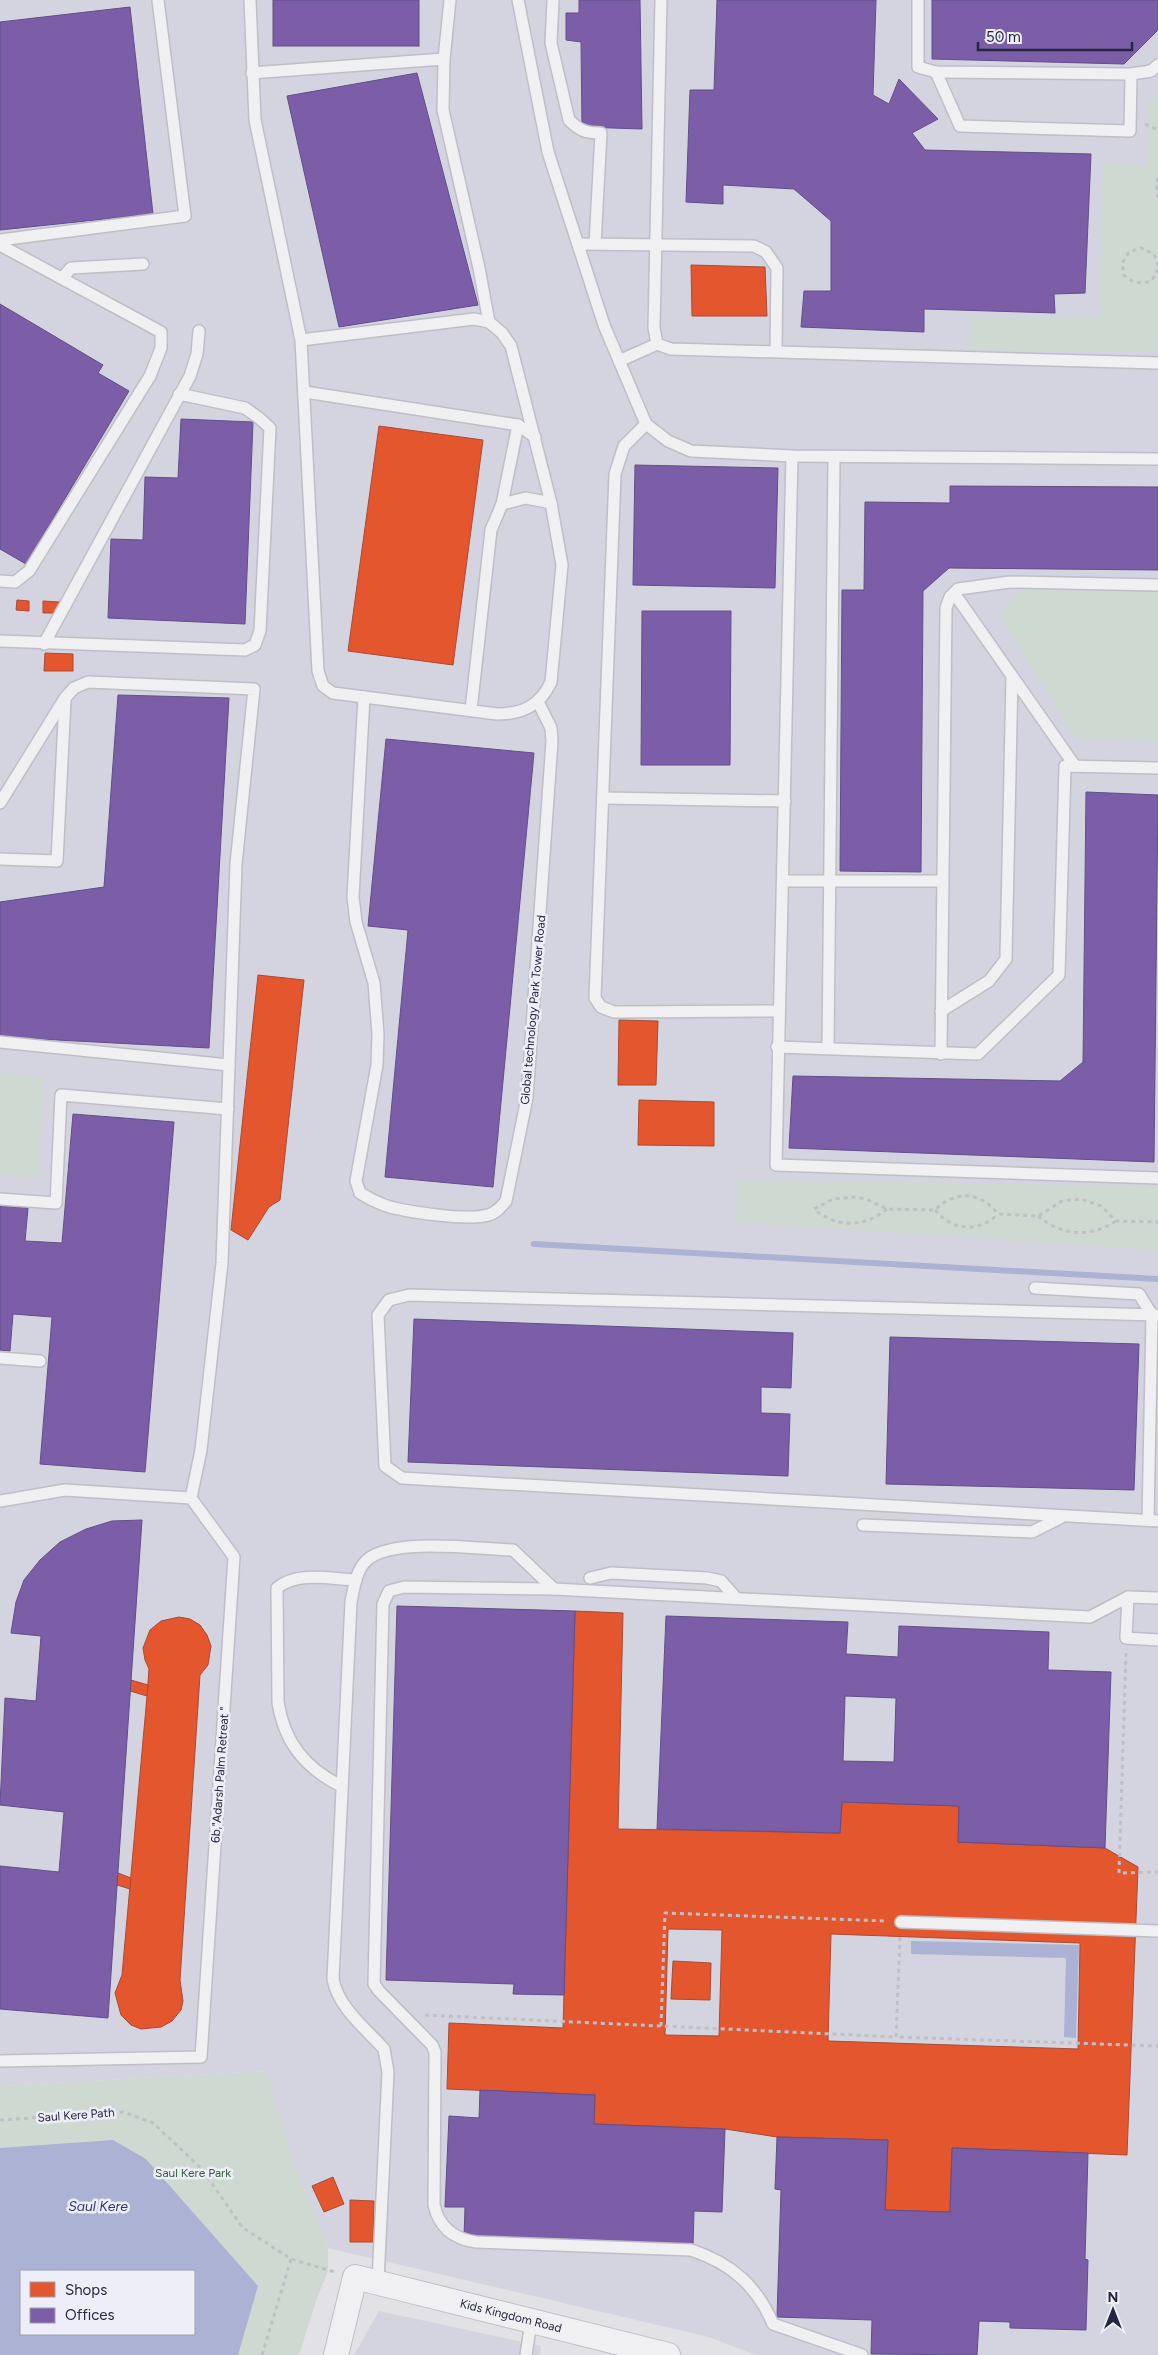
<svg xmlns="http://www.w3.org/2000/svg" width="1158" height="2355" font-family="Figtree,sans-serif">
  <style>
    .built { fill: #d3d4df }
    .green { fill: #cedad1; fill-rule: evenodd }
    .water { fill: #abb2d4; fill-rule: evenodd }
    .shops { fill: #e4572e; stroke: #ab4934; fill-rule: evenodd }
    .offices { fill: #7b5ea7; stroke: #614e89; fill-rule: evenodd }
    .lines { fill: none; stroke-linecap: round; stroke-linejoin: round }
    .stream { stroke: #abb2d4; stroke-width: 6 }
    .lane-casing { stroke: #bebec4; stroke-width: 14 }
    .street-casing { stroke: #bebec4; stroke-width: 26 }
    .path { stroke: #bfc0c6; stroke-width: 3; stroke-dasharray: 4 4; stroke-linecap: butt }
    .lane { stroke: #f0f0f3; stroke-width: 11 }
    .street { stroke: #f0f0f3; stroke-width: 24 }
    .labels { text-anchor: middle; stroke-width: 5; stroke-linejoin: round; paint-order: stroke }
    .street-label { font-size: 12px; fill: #252742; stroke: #edeef7 }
    .park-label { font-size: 12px; fill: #315f37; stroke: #edeef7 }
    .water-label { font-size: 14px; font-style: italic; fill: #2b367a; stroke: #edeef7 }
  </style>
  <rect width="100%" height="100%" fill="#e1e1e6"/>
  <g class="built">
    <path d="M0,0H1158V2355H756L709,2337L328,2248L297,2172L266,2071L0,2086Z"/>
    <path d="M379,2311L541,2346L540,2355H354Z"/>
  </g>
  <g class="green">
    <path d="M1158,95V352L968,350L970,317H1099L1104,164L1147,165L1148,106Z"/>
    <path d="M1020,590L1158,592V742L1077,739L999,616Z"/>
    <path d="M0,1072L44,1077L38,1178L0,1175Z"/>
    <path d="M737,1180L1158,1186V1250L736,1222Z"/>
    <path d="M267,2071L297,2172L328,2248V2271L317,2298L299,2355H0V2086ZM21,2271H194V2334H21Z"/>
  </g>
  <g class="water">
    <path d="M911,1941L1079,1945L1076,2038L1064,2037L1066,1958L911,1954Z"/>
    <path d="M113,2140L146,2159L258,2286L238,2355H0V2148ZM21,2271H194V2334H21Z"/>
  </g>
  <g class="shops">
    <path d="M691,265L765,267L767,316H692Z"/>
    <path d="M379,426L483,440L453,665L348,651Z"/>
    <path d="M17,600L29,601V611L16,610Z"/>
    <path d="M43,601L59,602V613H43Z"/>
    <path d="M45,653L73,654V671H44Z"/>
    <path d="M258,975L304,980L280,1200L269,1207L248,1240L231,1230Z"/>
    <path d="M619,1020L658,1021L656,1085H618Z"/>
    <path d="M639,1100L714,1102V1146L638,1145Z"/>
    <path d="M575,1611L623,1613L618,1829L840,1833L842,1802L959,1806L958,1842L1105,1848L1138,1867L1127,2155L952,2148L950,2212L885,2210L888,2140L777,2137L725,2129L594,2124L595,2095L447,2089L449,2023L563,2028ZM668,1929L722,1930L719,2036L665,2035ZM831,1934L1080,1943L1078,2049L828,2041Z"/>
    <path d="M179,1617L190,1619L200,1625L207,1635L211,1646L208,1665L200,1675L180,1980L183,2001L181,2010L172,2021L161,2027L141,2029L131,2025L121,2015L115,1993L122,1975L147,1696L149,1669L145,1660L143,1648L150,1630L161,1621Z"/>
    <path d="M131,1680L148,1685L147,1696L130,1691Z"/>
    <path d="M118,1873L131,1878L130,1889L117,1885Z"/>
    <path d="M673,1961L711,1963L710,2000L671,1999Z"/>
    <path d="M333,2177L344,2204L324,2212L312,2186Z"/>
    <path d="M350,2200L374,2201L373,2242H350Z"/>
  </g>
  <g class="offices">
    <rect x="273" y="0" width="146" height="46"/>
    <path d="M579,0H640L642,129L582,127L581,42L566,40V13H579Z"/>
    <path d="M717,0H876L873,95L889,104L899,79L938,119L912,133L925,150L1091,154L1085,293L1054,294L1055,313L924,309V332L801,327L804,291H831V221L794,189L723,185V204L686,202L690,90H714Z"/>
    <path d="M932,0H1158V30L1124,64L932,59Z"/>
    <path d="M130,7L153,214L0,230V22Z"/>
    <path d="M417,73L478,305L339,327L287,96Z"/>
    <path d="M0,304L103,365L98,373L129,391L26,564L0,549Z"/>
    <path d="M181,419L253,422L245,624L108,618L111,539L143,540L145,477L178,478Z"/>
    <path d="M635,465L778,468L775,588L633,585Z"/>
    <path d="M950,486L1158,487V570L949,568L923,591L921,872L840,871L842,590H864L865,502L950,503Z"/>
    <path d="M642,611H731L730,765H641Z"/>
    <path d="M118,695L229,698L209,1048L0,1037V902L104,887Z"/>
    <path d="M386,739L534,753L493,1187L385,1177L408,930L368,926Z"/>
    <path d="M1086,792L1158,795L1154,1162L789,1148L793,1076L1060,1081L1083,1062Z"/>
    <path d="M73,1114L174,1122L145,1472L40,1464L52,1317L13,1314L10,1351L0,1350V1206L28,1208L25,1241L62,1243Z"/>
    <path d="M414,1319L793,1333L791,1388L761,1387V1413L790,1414L788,1476L408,1462Z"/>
    <path d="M890,1337L1139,1344L1134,1490L886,1484Z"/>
    <path d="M142,1520L108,2018L0,2009V1866L59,1872L64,1812L0,1805L5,1698L36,1701L41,1636L11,1633L16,1602L24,1580L40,1560L60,1542L86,1529L112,1521Z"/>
    <path d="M397,1606L575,1611L564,1995L513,1994L514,1984L386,1980Z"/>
    <path d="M666,1616L848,1622L846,1654L898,1657L899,1626L1049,1632L1048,1670L1111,1672L1105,1848L958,1842L959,1806L842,1802L840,1833L657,1829ZM845,1696L896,1698L894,1762L843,1761Z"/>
    <path d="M480,2090L595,2095L594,2124L725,2129L722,2212L694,2211L693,2246L464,2237L465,2207H445L449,2116L479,2118Z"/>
    <path d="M777,2137L888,2140L885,2210L950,2212L952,2148L1088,2153L1085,2259L1088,2260L1086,2330L1010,2328V2322L979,2321L977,2355L871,2354L872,2320L777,2317L781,2190L775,2189Z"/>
  </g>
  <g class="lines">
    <path class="stream" d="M534,1244L1158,1279"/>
    <defs>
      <g id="lane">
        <path d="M250,0L255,120L301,340L318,671L323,686L333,693L497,714C522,714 540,706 551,682L562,565L551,503L511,346L502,333L489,322L474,319L301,340"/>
        <path d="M450,0L444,59L443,110L479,268L489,322"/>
        <path d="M518,0L548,152L604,325L646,424L668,441L691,451L792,456L1158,459"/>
        <path d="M553,0L551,43L569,120C580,131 586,133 601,133L595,244"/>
        <path d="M661,0L654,328L657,344L671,349L1158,363"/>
        <path d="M918,0V67L936,72L1131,74L1151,71L1158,65"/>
        <path d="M936,72L960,126L1130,131L1131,74"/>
        <path d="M252,73L444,59"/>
        <path d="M0,240L185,216L158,0"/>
        <path d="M578,244L754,246L766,252L777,268L776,350"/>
        <path d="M0,245L161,332V348L150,376L29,571L15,582L0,581"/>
        <path d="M62,278L71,268L143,264"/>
        <path d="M619,361L657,344"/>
        <path d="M305,392L518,425L535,437"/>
        <path d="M646,424L624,446L615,474L595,998L601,1007L614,1012L778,1011"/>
        <path d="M792,456L776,1165L1158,1178"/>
        <path d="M502,504L518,425"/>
        <path d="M954,593L1075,766"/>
        <path d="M0,641L245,650L255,645L260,631L270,428L259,418L245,408L179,394"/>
        <path d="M44,644L190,376L197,354L199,331"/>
        <path d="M364,697L353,897L356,922L374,983L378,1034L377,1065L356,1181L360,1193C368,1198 376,1202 384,1205C404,1212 469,1221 488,1215C496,1213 501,1207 506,1201L527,1098L552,741L551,728L538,702"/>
        <path d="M471,710L491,530L502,504L526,498L551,503"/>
        <path d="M603,798L785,801"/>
        <path d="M0,803L65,698L74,688L88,682L254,689L236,864L229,1065"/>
        <path d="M0,859L57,861L65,700"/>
        <path d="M784,881H942"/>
        <path d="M941,1011L989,981L1006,959L1012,676"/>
        <path d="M0,1042L229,1065L222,1263L201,1450L191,1498"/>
        <path d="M777,1047L978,1054L1059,975L1065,766L1158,768"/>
        <path d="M828,1048L834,457"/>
        <path d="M941,1054L946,608L950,597L958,589L1010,582L1158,585"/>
        <path d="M0,1199L56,1203L61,1095L228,1109"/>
        <path d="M1035,1288L1139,1294L1152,1315L1148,1520"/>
        <path d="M1158,1315L409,1295L389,1300L378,1315L385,1466L402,1478L1158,1521"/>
        <path d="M0,1358L40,1361"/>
        <path d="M0,1501L65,1490L191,1498L234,1557L201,2057L0,2061"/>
        <path d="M863,1525L1032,1532L1060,1518"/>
        <path d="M590,1578L611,1573L707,1578L721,1581L736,1598"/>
        <path d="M1128,1597L1126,1638L1158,1640"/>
        <path d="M341,1786C305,1768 284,1742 278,1702L277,1588C298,1571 330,1579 356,1580"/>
        <path d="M901,1922L1158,1931"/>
        <path d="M378,2281L388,2072L384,2049C365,2028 338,2007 333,1979L351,1602C354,1588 356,1570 367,1560C393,1537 478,1549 513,1550L554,1589"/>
        <path d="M526,2355L531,2322"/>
        <path d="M862,2355L773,2324C757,2286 731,2263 691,2250L476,2242C454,2239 439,2227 434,2205L435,2052L432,2045L379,1991L374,1984L383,1604L389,1591L404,1587L554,1589L1090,1617L1128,1597L1158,1598"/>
      </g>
      <g id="street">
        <path id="s1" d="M336,2355L355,2277L668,2355"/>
      </g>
    </defs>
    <use href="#lane" class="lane-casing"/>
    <use href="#street" class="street-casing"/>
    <g class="path">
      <path d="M1145,124L1158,130"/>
      <path d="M1158,178L1156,184L1158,197"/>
      <path d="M1158,266L1154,254L1141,248L1129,252L1122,263L1124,275C1136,287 1153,286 1158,269"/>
      <path d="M887,1209C864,1228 837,1228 814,1209L833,1199L855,1197L866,1199L887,1209L935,1210C955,1190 980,1191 998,1214L1038,1216L1062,1201L1081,1199L1101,1206L1116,1221L1158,1222"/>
      <path d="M935,1210C953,1231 978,1233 998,1214"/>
      <path d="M1038,1216C1062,1236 1090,1238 1116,1221"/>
      <path d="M1126,1653L1119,1873L1158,1872"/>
      <path d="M900,1937L896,2037L1158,2046"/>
      <path d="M425,2015L896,2037"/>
      <path d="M661,2026L665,1913L887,1921"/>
      <path d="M0,2120L123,2112L153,2123L202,2169L242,2227L291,2259L335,2272"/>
      <path d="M262,2355L291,2259"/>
    </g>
    <use href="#lane" class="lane"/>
    <use href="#street" class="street"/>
  </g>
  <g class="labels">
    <g class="street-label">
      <text transform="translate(533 1010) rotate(-85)" y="4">Global technology Park Tower Road</text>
      <text transform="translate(220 1775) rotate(-86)" y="4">6b,"Adarsh Palm Retreat "</text>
      <text transform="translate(76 2115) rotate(-4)" y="4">Saul Kere Path</text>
      <text dy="4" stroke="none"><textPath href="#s1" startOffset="241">Kids Kingdom Road</textPath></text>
    </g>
    <g class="park-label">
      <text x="193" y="2177">Saul Kere Park</text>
    </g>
    <g class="water-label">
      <text x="98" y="2211">Saul Kere</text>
    </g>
  </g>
  <rect x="20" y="2270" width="175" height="65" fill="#edeef7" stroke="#9d9eaf"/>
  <rect x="30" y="2282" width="25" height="15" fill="#e4572e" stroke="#9d9eaf"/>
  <text x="65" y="2295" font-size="15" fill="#252742">Shops</text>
  <rect x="30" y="2308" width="25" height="15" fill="#7b5ea7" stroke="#9d9eaf"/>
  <text x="65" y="2320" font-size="15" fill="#252742">Offices</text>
  <g transform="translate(1113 2310)" stroke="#edeef7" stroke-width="4" paint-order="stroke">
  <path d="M0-4L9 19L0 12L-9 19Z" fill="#252742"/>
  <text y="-8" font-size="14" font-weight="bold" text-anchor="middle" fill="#252742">N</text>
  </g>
  <path d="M978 42v8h154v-8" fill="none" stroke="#252742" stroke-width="2.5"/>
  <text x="986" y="42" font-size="15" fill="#252742" stroke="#edeef7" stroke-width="4" paint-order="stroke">50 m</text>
</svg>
